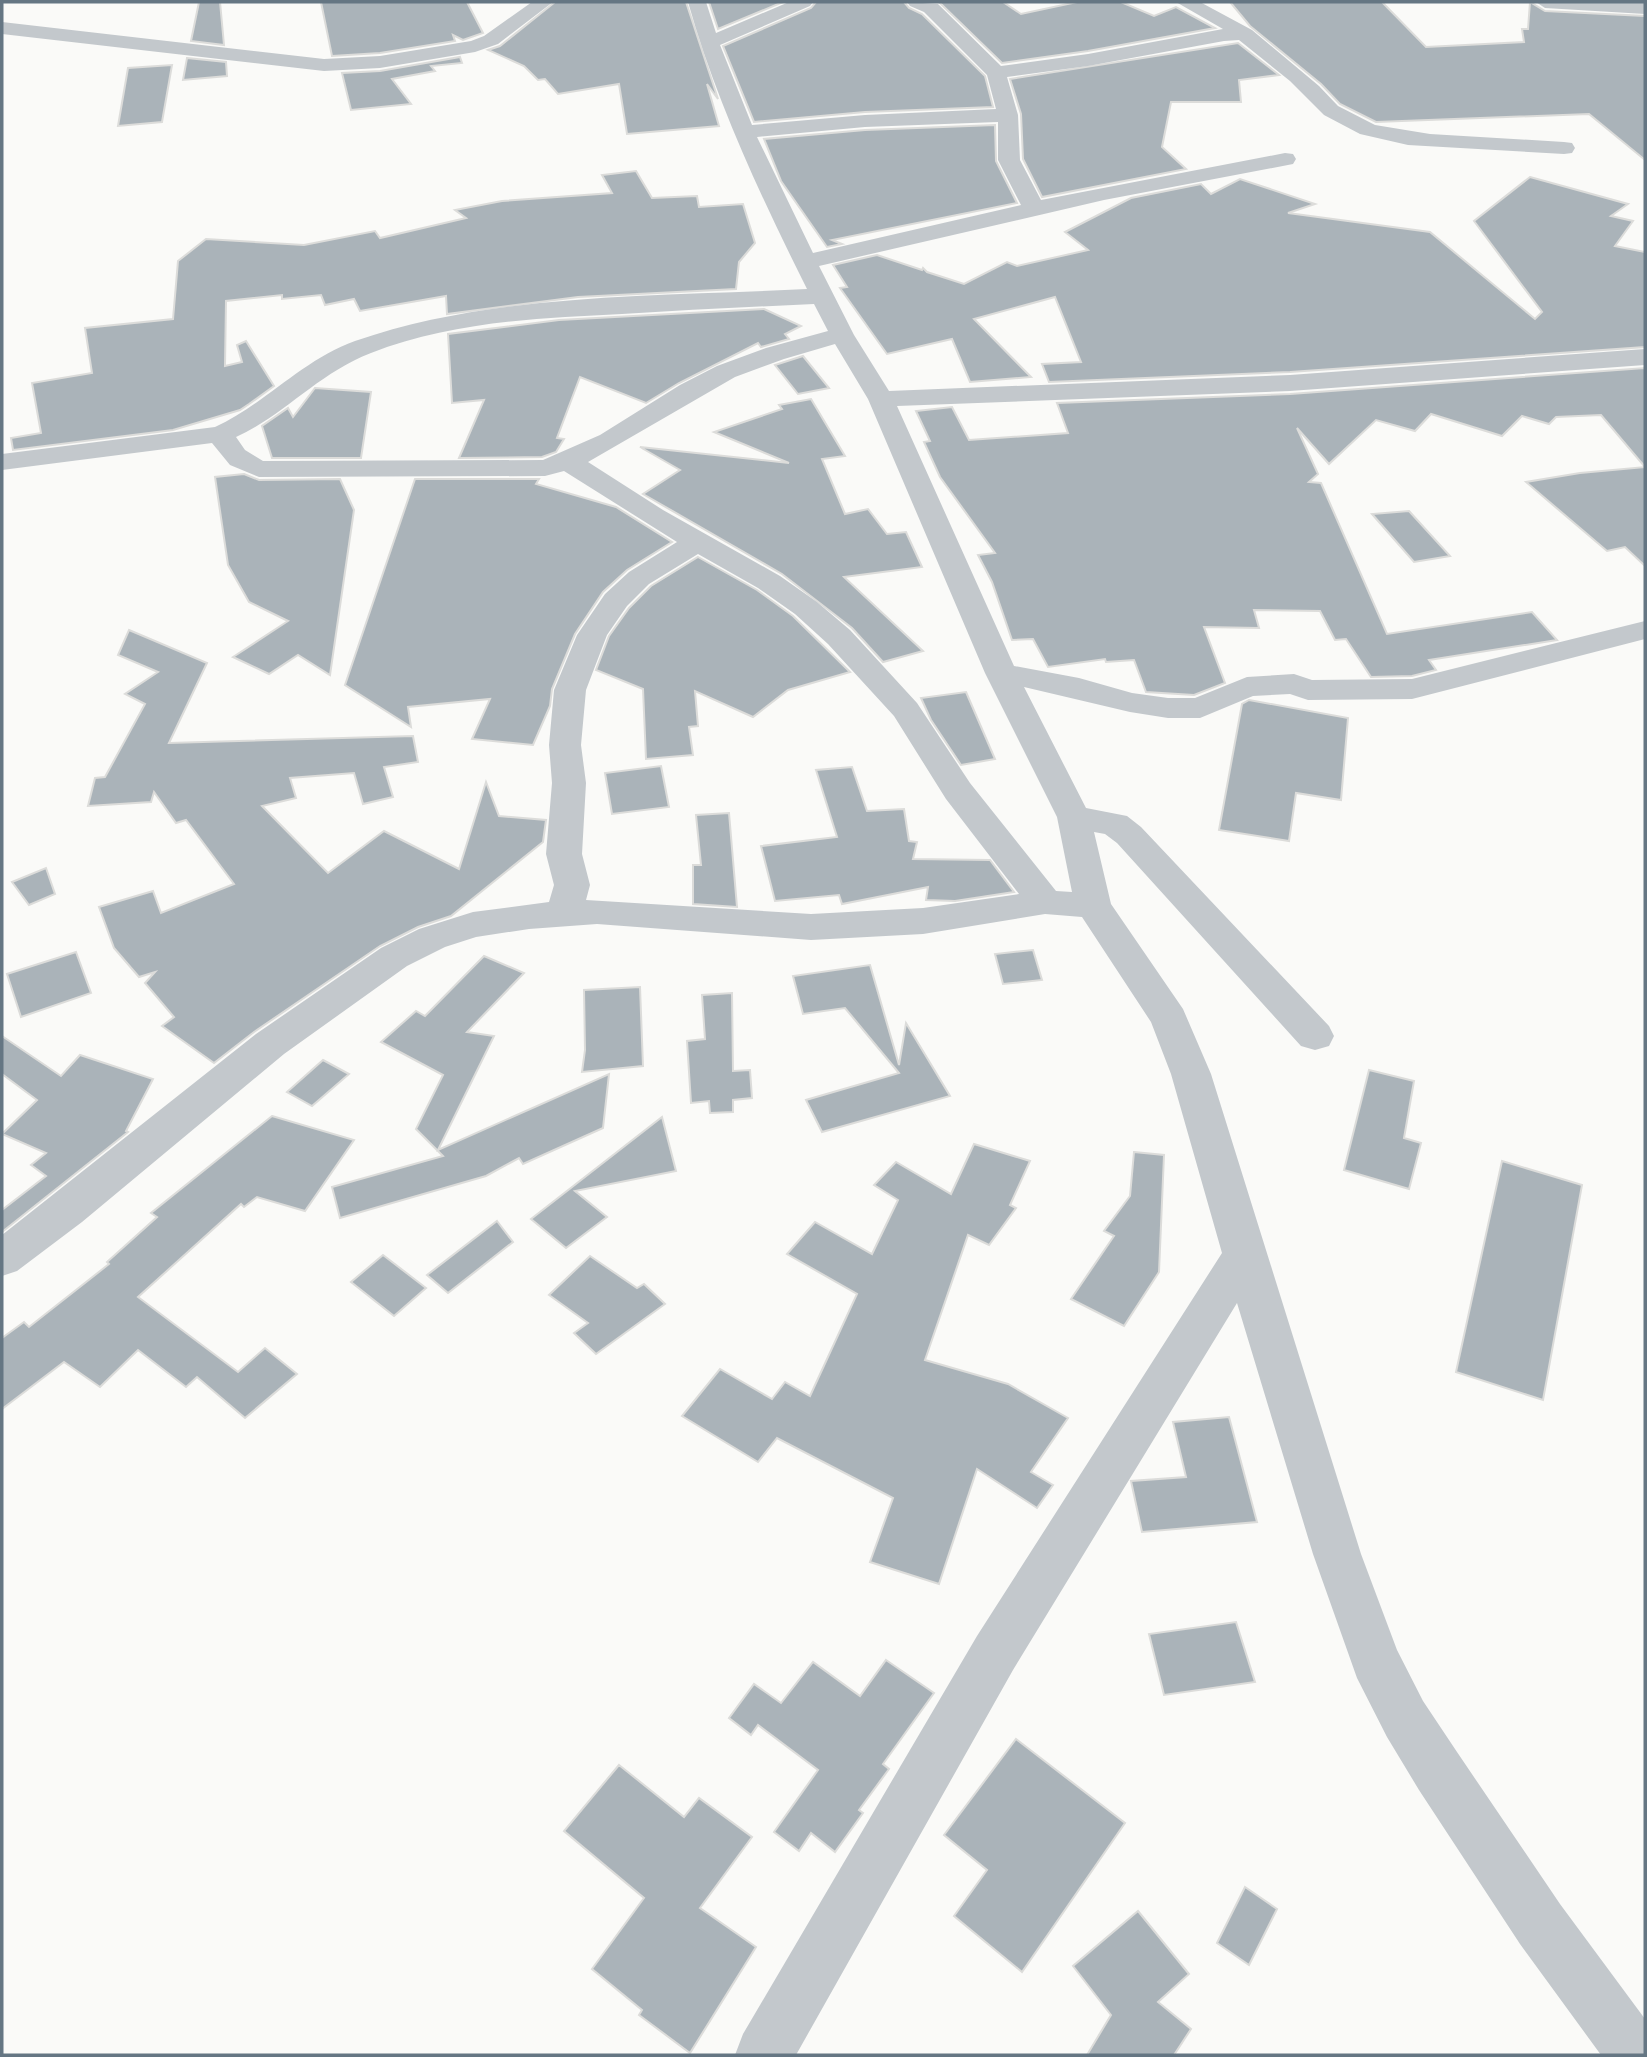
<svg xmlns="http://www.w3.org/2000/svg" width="1647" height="2057" font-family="Figtree,sans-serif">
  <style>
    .building { fill: #aab3b9; stroke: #dcdcda; stroke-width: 2 }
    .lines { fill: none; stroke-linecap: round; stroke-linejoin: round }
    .minor { fill: #c3c8cc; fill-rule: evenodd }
  </style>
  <rect width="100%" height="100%" fill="#fafaf8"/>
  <g class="building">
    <path d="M199,2H220L224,45L191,41Z"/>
    <path d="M321,2H467L483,33L463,40L453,35L455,41L380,53L332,56Z"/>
    <path d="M555,2H686L718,99L707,84L719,126L627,134L619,84L558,94L545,79L538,80L524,66L488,50L500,46Z"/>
    <path d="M709,2H783L718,29Z"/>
    <path d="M816,2H904L909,8L922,14L985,76L993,107L865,112L754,122L723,46L811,8Z"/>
    <path d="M939,2H1003L1021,14L1077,2H1121L1154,16L1176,7L1215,28L1088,51L1002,63Z"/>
    <path d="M1230,2H1382L1426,47L1524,42L1522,29H1528L1530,2L1545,11L1645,16V160L1589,114L1376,122L1340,104L1321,84L1250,26Z"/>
    <path d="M1238,43L1279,75L1239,80L1241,102H1171L1162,147L1186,169L1042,197L1023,159L1021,114L1010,79Z"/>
    <path d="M460,57L462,63L431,66L435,71L392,79L411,104L351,110L342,73L380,71Z"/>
    <path d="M187,58L226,62L227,76L183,80Z"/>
    <path d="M172,65L162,122L118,126L128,68Z"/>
    <path d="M995,125L996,161L1017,203L832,240L842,244L827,247L781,181L764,139L865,130Z"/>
    <path d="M636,171L652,198L697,196L699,207L743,204L755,243L739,262L736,289L578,297L447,314L446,296L360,311L354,299L325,305L321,295L282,299V295L226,301L225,366L242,362L237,345L246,341L274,386L249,404L240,410L173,430L13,450L11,438L41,433L32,383L92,373L85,328L173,319L178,261L206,239L304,245L375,231L380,238L466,218L455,210L502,201L612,193L602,175Z"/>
    <path d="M1530,177L1628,204L1611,216L1633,221L1615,246L1645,252V347L1290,372L1049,382L1042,364L1081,362L1055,297L974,319L1031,377L970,382L952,339L887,354L840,288L847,287L833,265L877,255L922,270L923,268L927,272L964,284L1007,262L1017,266L1088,250L1065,232L1131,198L1201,184L1211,194L1240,179L1315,204L1288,213L1430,232L1535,319L1542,312L1474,221Z"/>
    <path d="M764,309L801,326L785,334L789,339L761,347L758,343L679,383L646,403L580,377L557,438L564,439L556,452L542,457L459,458L484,400L452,403L448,334L559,320Z"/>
    <path d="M803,356L829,388L798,394L775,365Z"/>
    <path d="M1645,368V467L1601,415L1556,417L1549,424L1522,416L1502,436L1431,414L1415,431L1376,420L1329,464L1297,428L1318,474L1309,482L1321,483L1387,634L1532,612L1557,640L1429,660L1436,670L1412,676L1371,677L1346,639L1335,640L1320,611L1254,610L1259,628L1204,627L1225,683L1194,695L1146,692L1134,660L1106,662L1105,659L1048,667L1033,639L1012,640L992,582L978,555L995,553L940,477L924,442L930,441L916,411L952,407L969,440L1068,433L1057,403L1290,394Z"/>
    <path d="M315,388L371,392L361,458H272L262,426L288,408L293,417Z"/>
    <path d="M811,399L845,456L822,459L845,514L868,509L887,534L906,532L922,567L844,577L923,651L883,662L852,628L782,574L643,494L680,470L640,447L789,463L714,432L782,409L779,405Z"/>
    <path d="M1645,467V566L1625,547L1607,551L1526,482L1580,473Z"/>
    <path d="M244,474L259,480L340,479L354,510L330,675L298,655L269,674L233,657L288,621L249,602L228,565L215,477Z"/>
    <path d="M415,479H539L536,484L616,507L672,542L627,570L603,592L575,634L552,689L550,706L533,745L472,739L490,699L408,707L411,727L345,685Z"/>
    <path d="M1409,511L1450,556L1414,562L1372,514Z"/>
    <path d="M698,557L757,590L793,616L850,672L788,690L753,717L695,691L698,726L689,727L693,755L646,759L643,689L596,670L609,636L629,608L651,586Z"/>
    <path d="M129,630L207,663L169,743L413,736L418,762L384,767L393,797L363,804L354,773L290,778L296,798L262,806L328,873L384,831L459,869L486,782L499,816L546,820L543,842L451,916L418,927L380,946L254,1032L214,1063L162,1026L174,1017L145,983L155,972L139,977L114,948L99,907L153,891L161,913L234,884L186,820L176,823L154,792L151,802L88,806L95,778L105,777L145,704L125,694L158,672L118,655Z"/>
    <path d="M966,692L995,759L961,765L931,720L921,698Z"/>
    <path d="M1249,700L1348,718L1341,800L1296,793L1289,841L1219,830L1242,704Z"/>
    <path d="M661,766L669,807L612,814L605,773Z"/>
    <path d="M852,767L867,811L904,809L909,841L917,842L913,859L990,860L1014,892L955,901L926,900L928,887L842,904L839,895L775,901L761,846L837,837L816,770Z"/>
    <path d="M729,813L737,907L693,904V865H701L696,815Z"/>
    <path d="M46,868L55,894L29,905L12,882Z"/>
    <path d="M1033,950L1042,980L1003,984L995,954Z"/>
    <path d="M76,952L91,993L21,1017L7,974Z"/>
    <path d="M484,956L524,973L467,1032L494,1036L438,1150L609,1074L603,1128L523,1164L519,1158L486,1176L340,1218L332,1187L443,1156L416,1129L443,1075L381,1042L416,1011L425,1016Z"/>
    <path d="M870,965L899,1065L906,1023L950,1096L822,1132L806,1100L899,1073L845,1008L803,1014L793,976Z"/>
    <path d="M640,987L643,1066L582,1072L585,1050L584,990Z"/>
    <path d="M732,993L733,1071L750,1070L752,1098L733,1100V1112L710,1113L709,1101L691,1103L687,1041L705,1039L702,995Z"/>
    <path d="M2,1036L61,1076L80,1055L153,1079L126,1131L128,1132L2,1232V1210L46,1176L31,1165L46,1153L2,1134L37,1100L2,1074Z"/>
    <path d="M323,1060L349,1074L312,1106L287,1092Z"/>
    <path d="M1369,1070L1414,1081L1404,1138L1421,1143L1409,1189L1344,1170Z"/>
    <path d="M272,1116L354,1140L305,1211L257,1197L244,1207L241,1204L138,1297L238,1372L265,1348L297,1374L245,1418L197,1377L186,1387L138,1350L100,1387L64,1362L2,1409V1338L24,1322L29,1327L109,1264L107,1262L157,1217L151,1213Z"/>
    <path d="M662,1117L676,1171L575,1191L607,1217L566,1248L531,1219Z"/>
    <path d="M974,1144L1030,1161L1010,1205L1016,1208L989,1245L968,1235L925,1360L1008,1384L1068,1418L1031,1472L1053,1485L1037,1508L977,1469L939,1584L870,1562L893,1498L777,1438L758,1462L682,1416L720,1369L772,1399L785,1382L810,1396L857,1294L787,1254L815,1222L872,1254L898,1200L874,1185L896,1162L951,1194Z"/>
    <path d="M1134,1152L1164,1155L1159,1272L1124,1326L1071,1299L1114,1236L1104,1231L1130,1196Z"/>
    <path d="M1502,1161L1582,1185L1543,1400L1456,1372Z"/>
    <path d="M497,1221L513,1242L448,1293L427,1275Z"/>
    <path d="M383,1255L426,1288L394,1316L351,1282Z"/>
    <path d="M590,1256L637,1288L644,1284L665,1304L596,1354L574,1333L588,1323L549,1295Z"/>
    <path d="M1229,1417L1257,1522L1142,1532L1131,1481L1186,1477L1173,1422Z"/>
    <path d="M1236,1622L1255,1682L1164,1695L1149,1634Z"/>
    <path d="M886,1660L934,1693L883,1764L889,1769L859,1810L863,1813L835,1852L811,1833L799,1851L774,1832L818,1770L758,1725L751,1735L729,1718L754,1684L781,1703L813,1662L860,1696Z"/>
    <path d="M1016,1739L1125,1823L1022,1972L954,1916L987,1870L944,1835Z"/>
    <path d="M619,1765L684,1817L699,1798L752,1837L700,1908L756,1947L690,2053L639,2015L642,2010L592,1969L644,1898L564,1831Z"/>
    <path d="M1245,1887L1277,1909L1249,1965L1217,1943Z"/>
    <path d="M1138,1911L1189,1974L1158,2002L1191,2029L1174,2055H1087L1111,2015L1073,1966Z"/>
  </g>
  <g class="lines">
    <g class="minor">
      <path d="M532,2H553L498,44L475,52L380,68L324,71L2,34V22L324,59L380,56L471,41L484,36Z"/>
      <path d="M688,2H706L716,33L789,2H813L810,6L720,45L752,125L865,115L996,109L987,75L924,12L910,6L907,2L938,4L1001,66L1088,54L1223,29L1176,2H1200L1252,30L1319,86L1338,106L1375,125L1430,134L1564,142L1572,143L1575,148L1572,153L1564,154L1408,145L1360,134L1324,115L1290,81L1239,40L1224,41L1088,66L1007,77L1018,115L1020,160L1041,200L1285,153L1293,154L1296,159L1293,164L1104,200L819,266L854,335L889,391L1290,375L1645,349V365L1290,391L897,406L1014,666L1079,678L1132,693L1168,698H1195L1247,677L1294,674L1312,680L1412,679L1645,621V639L1412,699L1308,700L1290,694L1253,696L1200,718H1168L1130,712L1024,687L1086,808L1127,816L1141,827L1329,1026L1334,1036L1329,1046L1315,1050L1301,1046L1117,843L1105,834L1094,832L1111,904L1183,1009L1211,1074L1361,1554L1397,1650L1423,1701L1457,1752L1560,1904L1645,2019V2055H1601L1520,1944L1419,1790L1387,1737L1357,1678L1313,1554L1237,1303L1013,1670L796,2055H735L743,2034L977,1636L1222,1253L1171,1074L1151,1022L1082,917L1045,914L923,934L811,940L597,924L529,929L476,937L445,947L407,966L284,1054L82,1222L17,1271L2,1276V1235L256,1034L381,948L419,929L473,912L549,902L554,885L546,854L552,783L549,745L554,690L577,635L605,594L629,572L677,542L564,471L545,476L259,477L230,465L212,443L2,470V454L215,427C265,404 302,360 355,341C496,292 659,297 807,289C761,197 716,101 688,2ZM998,122V160L1021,205L813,253L757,137L865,127ZM814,304L828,331L766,348L717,366L680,385L600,435L543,460L263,461L245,450L236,437C285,415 317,374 371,353C450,322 538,318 622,314C686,310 750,307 814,304ZM835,344L868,399L985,673L1057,817L1072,892L1056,891L970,783L917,703L850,630L817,602L780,576L663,510L588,462L735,377L784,359ZM698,554L758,588L795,614L828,644L894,716L946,799L1019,894L923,908L811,914L586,900L590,885L582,854L586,783L581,745L586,690L607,635L627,606L649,584Z"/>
      <path d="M1536,2L1645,3V14L1545,8Z"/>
    </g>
  </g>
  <rect width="1647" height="2057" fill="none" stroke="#657683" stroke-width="7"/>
</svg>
